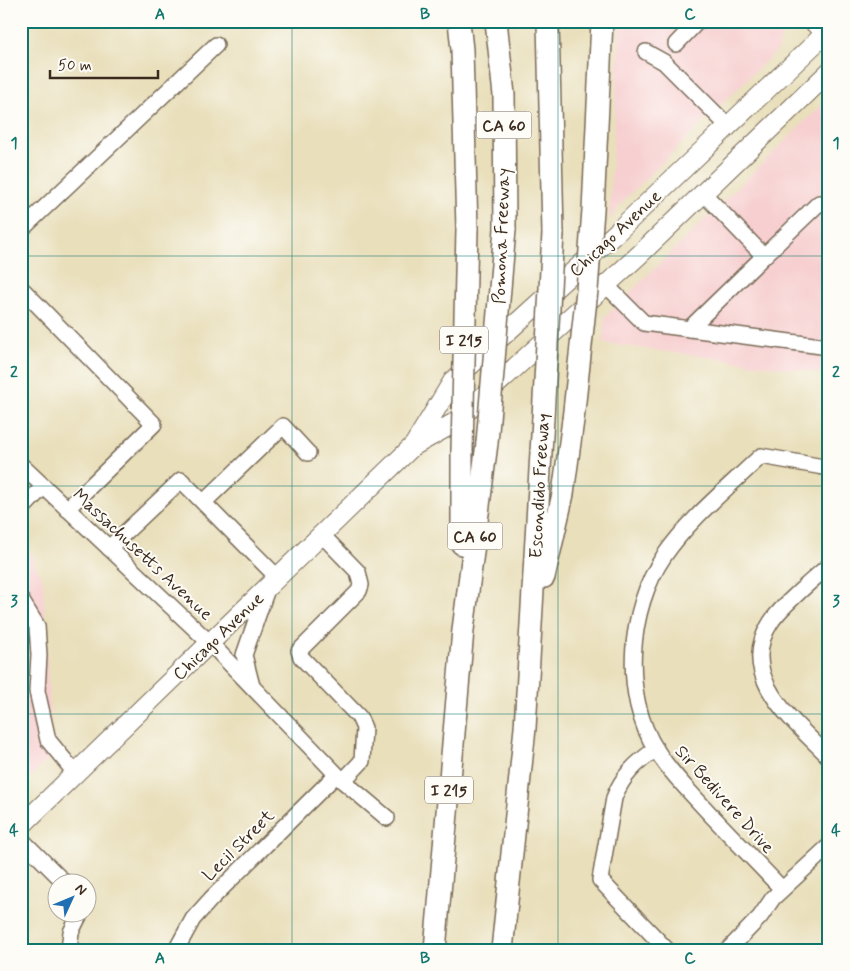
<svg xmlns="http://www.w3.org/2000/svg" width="850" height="971" font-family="Mynerve,sans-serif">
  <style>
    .built { fill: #f7cfd0 }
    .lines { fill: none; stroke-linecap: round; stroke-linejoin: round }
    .minor-casing { stroke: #786955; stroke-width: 18 }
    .major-casing { stroke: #786955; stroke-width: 21 }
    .highway-casing { stroke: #786955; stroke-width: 24 }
    .minor { stroke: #fff; stroke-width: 15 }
    .major { stroke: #fff; stroke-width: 19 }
    .highway { stroke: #fff; stroke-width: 21 }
    .highway-bridge-casing { stroke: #786955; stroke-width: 24; stroke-linecap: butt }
    .highway-bridge { stroke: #fff; stroke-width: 21 }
    .grid { fill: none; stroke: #0f766e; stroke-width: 1; stroke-opacity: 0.55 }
    .labels { text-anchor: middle; stroke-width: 4; stroke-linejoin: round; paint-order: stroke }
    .shield { fill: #fdfcf7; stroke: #75695f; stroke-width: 1 }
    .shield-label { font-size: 16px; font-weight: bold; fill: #3b2a1e }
    .street-label { font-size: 18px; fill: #3b2a1e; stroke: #fdfcf7 }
    .neatline { fill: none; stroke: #0f766e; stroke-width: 2 }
    .grid-label { font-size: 16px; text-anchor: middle; font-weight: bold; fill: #0f766e }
  </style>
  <rect width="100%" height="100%" fill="#fdfcf7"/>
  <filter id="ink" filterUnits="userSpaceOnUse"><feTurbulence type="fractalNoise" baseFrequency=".02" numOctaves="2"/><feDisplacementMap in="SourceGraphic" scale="10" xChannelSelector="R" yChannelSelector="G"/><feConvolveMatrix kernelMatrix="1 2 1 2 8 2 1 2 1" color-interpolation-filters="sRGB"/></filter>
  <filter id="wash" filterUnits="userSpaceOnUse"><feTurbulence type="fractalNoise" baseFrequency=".0096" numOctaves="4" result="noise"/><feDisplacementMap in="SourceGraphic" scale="20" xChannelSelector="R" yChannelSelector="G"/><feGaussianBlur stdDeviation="1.12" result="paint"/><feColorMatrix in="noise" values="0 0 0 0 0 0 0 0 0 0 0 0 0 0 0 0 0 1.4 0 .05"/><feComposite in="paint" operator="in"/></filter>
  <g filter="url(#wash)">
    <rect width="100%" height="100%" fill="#e9dfbb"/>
    <g class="built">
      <path d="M620,21H776L779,25L782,36L778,49L624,200L609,220Z"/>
      <path d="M829,98V374L603,343L604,318Z"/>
      <path d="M21,532L43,581L51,735L61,747L21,786Z"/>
    </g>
  </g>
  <g filter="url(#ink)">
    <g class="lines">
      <defs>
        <g id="minor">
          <path d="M676,44L698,21"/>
          <path d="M646,52L664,62L728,126"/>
          <path d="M703,193L764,256L819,203L829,204"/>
          <path d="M21,230L216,45"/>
          <path d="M605,284L644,323L829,347"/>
          <path d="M21,288L154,424L67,509"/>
          <path d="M689,329L764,256"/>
          <path d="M21,465L211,644L343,781L387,818"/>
          <path d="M204,502L283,426L308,453"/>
          <path d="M21,510L43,487"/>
          <path d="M322,535L358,572L361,585L359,591L299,651L301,657L359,717L364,728L362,761L343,781"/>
          <path d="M109,548L181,480L278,578"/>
          <path d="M829,565C812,581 783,604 771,622C735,676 794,721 829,757"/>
          <path d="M21,600L37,626L39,655L37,691L48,740L76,774"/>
          <path d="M252,686L244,655L267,589"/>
          <path d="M656,749C636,763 622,776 614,798L600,880L667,950"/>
          <path d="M21,839L66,884"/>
          <path d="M782,889C758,864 735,840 711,815C692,794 672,775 657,751C621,696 628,609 664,556C690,518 728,488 761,456L829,468"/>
          <path d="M69,950L71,932L80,914"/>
          <path d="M176,950L193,919L211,899L336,775"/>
          <path d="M728,950L760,917L773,898L829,846"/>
        </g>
        <g id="major">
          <path d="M813,21L829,38"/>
          <path d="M415,445L454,423L638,256L829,72"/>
          <path d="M21,826L414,445L453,381L617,232L829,30"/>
        </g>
        <g id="highway">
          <path d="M459,21L462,50L467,229"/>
          <path d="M496,21L504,95L505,229"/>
          <path d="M548,21L553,233"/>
          <path d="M462,451V544"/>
          <path d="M544,577L563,494L573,420"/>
          <path d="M435,950L463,630L487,443"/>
          <path d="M502,950L525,728L543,418"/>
        </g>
      </defs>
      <use href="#minor" class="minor-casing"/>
      <use href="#major" class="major-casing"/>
      <use href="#highway" class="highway-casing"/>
      <use href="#minor" class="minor"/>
      <use href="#major" class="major"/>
      <use href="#highway" class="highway"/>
      <defs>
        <g id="highway-bridge">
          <path d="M543,418L553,233"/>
          <path d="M573,420L587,290L593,210L602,21"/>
          <path d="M487,443L505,229"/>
          <path d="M462,451L467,229"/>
        </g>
      </defs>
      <use href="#highway-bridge" class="highway-bridge-casing"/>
      <use href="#highway-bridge" class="highway-bridge"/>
    </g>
  </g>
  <path class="grid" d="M292,21V950M558,21V950M21,256H829M21,486H829M21,714H829"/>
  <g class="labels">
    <g class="shield">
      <rect x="476.5" y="111.5" width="55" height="27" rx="4"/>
      <rect x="440" y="326.5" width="48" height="27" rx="4"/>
      <rect x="447.5" y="522.5" width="55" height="27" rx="4"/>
      <rect x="425" y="776.5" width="48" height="27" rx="4"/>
    </g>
    <g class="shield-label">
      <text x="504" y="131">CA 60</text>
      <text x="464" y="346">I 215</text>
      <text x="475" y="542">CA 60</text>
      <text x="449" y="796">I 215</text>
    </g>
    <g class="street-label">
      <text transform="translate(615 233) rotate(-43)" y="6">Chicago Avenue</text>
      <text transform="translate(501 236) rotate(-88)" y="6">Pomona Freeway</text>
      <text transform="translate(539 486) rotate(-87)" y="6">Escondido Freeway</text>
      <text transform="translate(143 554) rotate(43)" y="6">Massachusetts Avenue</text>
      <text transform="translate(218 636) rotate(-44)" y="6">Chicago Avenue</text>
      <text transform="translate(725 799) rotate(48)" y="6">Sir Bedivere Drive</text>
      <text transform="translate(238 845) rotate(-45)" y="6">Lecil Street</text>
    </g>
  </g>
  <rect width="850" height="971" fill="none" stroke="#fdfcf7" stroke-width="55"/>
  <g transform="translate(72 898) rotate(46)"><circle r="24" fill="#fdfcf7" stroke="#afa8a0"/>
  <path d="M0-4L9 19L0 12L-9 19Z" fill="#1f6fb2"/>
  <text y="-8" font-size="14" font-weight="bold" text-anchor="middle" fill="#3b2a1e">N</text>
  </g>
  <path d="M50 70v8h108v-8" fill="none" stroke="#3b2a1e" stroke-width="2.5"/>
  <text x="58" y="70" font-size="15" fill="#3b2a1e" stroke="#fdfcf7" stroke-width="4" paint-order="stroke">50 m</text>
  <rect x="28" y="28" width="794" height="916" class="neatline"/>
  <g class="grid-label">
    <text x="160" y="19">A</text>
    <text x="425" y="19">B</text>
    <text x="690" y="19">C</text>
    <text x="14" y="148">1</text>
    <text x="836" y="148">1</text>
    <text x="14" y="377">2</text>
    <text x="836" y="377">2</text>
    <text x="14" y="606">3</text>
    <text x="836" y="606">3</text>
    <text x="14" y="835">4</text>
    <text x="836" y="835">4</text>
    <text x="160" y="963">A</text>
    <text x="425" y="963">B</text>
    <text x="690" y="963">C</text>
  </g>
</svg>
